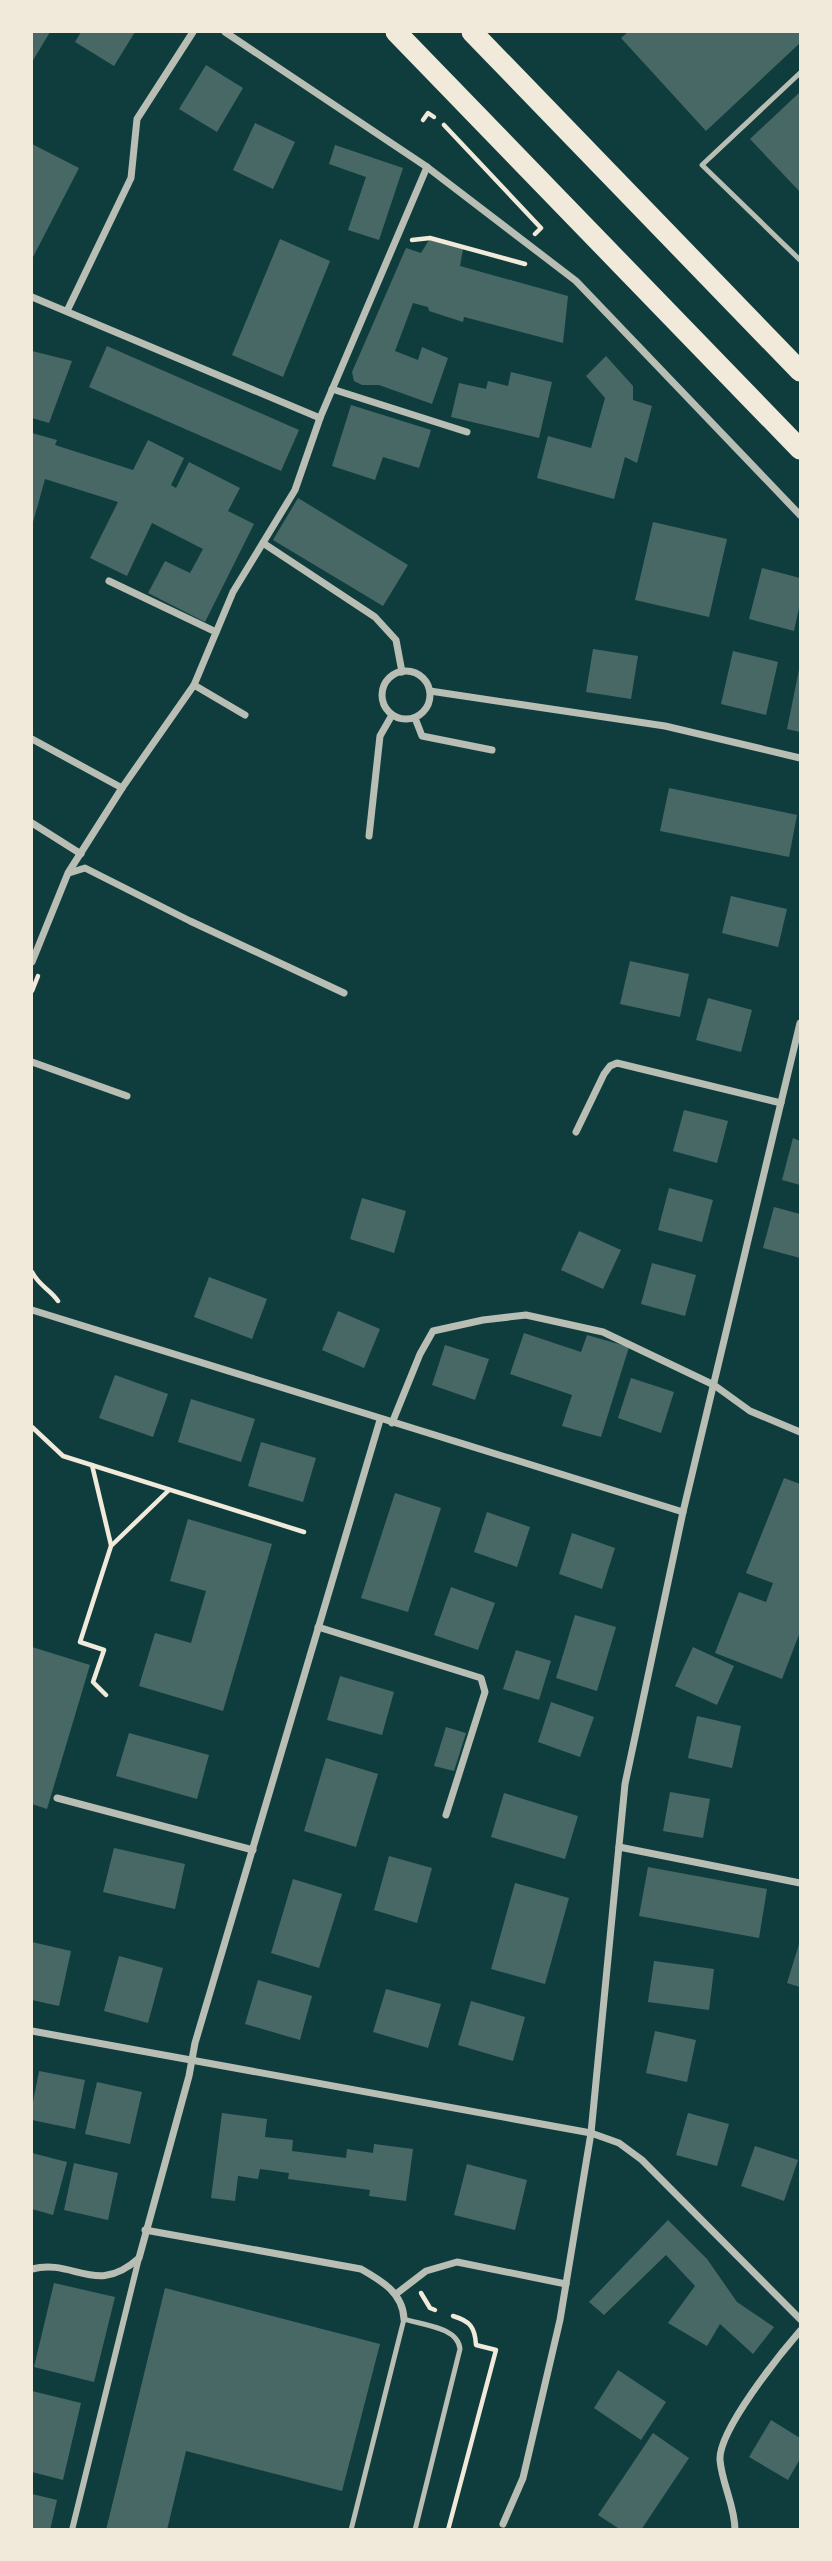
<svg xmlns="http://www.w3.org/2000/svg" width="832" height="2561" font-family="'Roboto Condensed',sans-serif">
  <style>
    .building { fill: #486865 }
    .lines { fill: none; stroke-linecap: round; stroke-linejoin: round }
    .path { stroke: #f1e9da; stroke-width: 4.5 }
    .service { stroke: #b8beb3; stroke-width: 5 }
    .pedestrian { stroke: #b8beb3; stroke-width: 6 }
    .minor { stroke: #b8beb3; stroke-width: 7 }
    .motorway { stroke: #f1e9da; stroke-width: 21 }
  </style>
  <rect width="100%" height="100%" fill="#0f3d3e"/>
  <g class="building">
    <path d="M32,32H50L32,62Z"/>
    <path d="M81,32H135L114,66L75,42Z"/>
    <path d="M628,32H800V43L706,131L621,38Z"/>
    <path d="M206,65L243,88L217,132L179,109Z"/>
    <path d="M800,92V192L750,139Z"/>
    <path d="M255,123L295,142L273,189L233,170Z"/>
    <path d="M32,144L79,168L32,259Z"/>
    <path d="M335,145L403,168L379,240L348,230L366,177L329,164Z"/>
    <path d="M280,239L330,261L283,377L232,355Z"/>
    <path d="M429,240L463,249L460,266L568,296L563,343L464,317L463,322L429,311L428,307L413,303L395,351L418,360L422,347L448,358L432,404L379,385H362L354,381L352,372L406,248L421,253Z"/>
    <path d="M107,346L299,430L281,471L89,387Z"/>
    <path d="M32,351L72,361L49,423L32,418Z"/>
    <path d="M606,356L633,386V400L652,406L637,463L625,457L614,499L537,478L548,436L591,448L605,398L586,376Z"/>
    <path d="M511,372L552,382L539,438L451,417L459,383L486,389L488,381L508,386Z"/>
    <path d="M351,405L431,430L419,468L383,457L375,480L332,466Z"/>
    <path d="M32,433L57,440L55,445L133,470L148,440L184,458L171,485L176,488L189,462L240,488L228,511L254,524L205,622L148,593L165,561L190,573L203,549L152,523L127,576L90,558L118,502L45,479L32,526Z"/>
    <path d="M298,498L408,565L383,606L273,540Z"/>
    <path d="M653,522L727,539L709,617L635,600Z"/>
    <path d="M762,568L800,578V603L794,631L749,619Z"/>
    <path d="M593,649L638,656L631,699L586,692Z"/>
    <path d="M733,651L778,662L766,715L721,704Z"/>
    <path d="M799,670H800V732L787,729Z"/>
    <path d="M669,788L797,815L789,857L660,831Z"/>
    <path d="M731,896L787,909L778,947L722,933Z"/>
    <path d="M630,961L689,974L680,1017L620,1004Z"/>
    <path d="M708,998L752,1010L741,1052L696,1040Z"/>
    <path d="M684,1110L728,1121L717,1163L673,1151Z"/>
    <path d="M793,1138L800,1141V1185L782,1180Z"/>
    <path d="M669,1188L713,1200L702,1242L658,1230Z"/>
    <path d="M362,1198L406,1211L394,1253L350,1239Z"/>
    <path d="M774,1207L800,1214V1258L763,1248Z"/>
    <path d="M579,1231L621,1250L603,1289L561,1270Z"/>
    <path d="M652,1263L696,1275L685,1316L641,1304Z"/>
    <path d="M209,1277L267,1299L252,1339L194,1317Z"/>
    <path d="M338,1311L380,1329L364,1368L322,1350Z"/>
    <path d="M524,1333L581,1352L587,1335L629,1347L601,1437L562,1426L572,1395L510,1374Z"/>
    <path d="M445,1345L489,1359L475,1400L432,1385Z"/>
    <path d="M115,1375L168,1394L153,1437L99,1418Z"/>
    <path d="M631,1378L674,1392L661,1433L618,1418Z"/>
    <path d="M191,1399L255,1419L241,1462L178,1442Z"/>
    <path d="M261,1442L316,1458L303,1502L248,1486Z"/>
    <path d="M784,1478L800,1484V1632L782,1679L715,1653L739,1592L766,1602L773,1583L746,1573Z"/>
    <path d="M395,1493L441,1508L408,1612L361,1598Z"/>
    <path d="M487,1512L530,1527L517,1567L474,1552Z"/>
    <path d="M188,1519L272,1544L223,1711L139,1686L155,1633L191,1643L206,1591L170,1581Z"/>
    <path d="M572,1533L615,1548L602,1589L559,1574Z"/>
    <path d="M451,1587L495,1603L478,1650L434,1635Z"/>
    <path d="M575,1615L616,1627L597,1691L556,1678Z"/>
    <path d="M32,1647L90,1665L47,1809L32,1804Z"/>
    <path d="M693,1647L734,1666L717,1705L675,1686Z"/>
    <path d="M516,1650L551,1661L539,1700L503,1689Z"/>
    <path d="M340,1676L394,1692L382,1735L327,1720Z"/>
    <path d="M551,1702L594,1717L580,1757L538,1742Z"/>
    <path d="M697,1716L741,1726L732,1768L688,1758Z"/>
    <path d="M446,1727L466,1733L454,1771L434,1766Z"/>
    <path d="M129,1733L209,1755L197,1799L116,1776Z"/>
    <path d="M326,1758L378,1774L356,1847L304,1831Z"/>
    <path d="M670,1792L710,1799L703,1838L663,1831Z"/>
    <path d="M504,1793L578,1816L565,1859L491,1837Z"/>
    <path d="M114,1848L185,1864L175,1909L103,1892Z"/>
    <path d="M389,1856L432,1868L417,1923L374,1910Z"/>
    <path d="M648,1867L767,1889L759,1938L639,1916Z"/>
    <path d="M293,1879L342,1894L319,1968L271,1953Z"/>
    <path d="M515,1883L569,1898L545,1984L491,1969Z"/>
    <path d="M800,1941V1987L787,1983Z"/>
    <path d="M32,1942L71,1951L59,2006L32,2000Z"/>
    <path d="M119,1956L163,1968L148,2023L104,2011Z"/>
    <path d="M654,1961L714,1969L709,2010L648,2002Z"/>
    <path d="M258,1980L312,1996L300,2040L245,2024Z"/>
    <path d="M386,1989L441,2004L428,2048L373,2032Z"/>
    <path d="M471,2001L525,2017L513,2061L458,2045Z"/>
    <path d="M655,2031L696,2040L687,2082L646,2073Z"/>
    <path d="M39,2071L85,2080L75,2129L32,2120V2107Z"/>
    <path d="M97,2082L142,2092L130,2144L85,2134Z"/>
    <path d="M222,2113L267,2119L265,2137L293,2140L292,2151L346,2158L347,2149L373,2153L374,2144L413,2149L406,2201L369,2196L370,2190L288,2179L289,2173L260,2169L258,2179L238,2176L235,2201L211,2198Z"/>
    <path d="M688,2113L729,2124L717,2166L676,2155Z"/>
    <path d="M755,2146L798,2160L784,2201L741,2186Z"/>
    <path d="M32,2153L67,2162L53,2215L32,2209Z"/>
    <path d="M74,2163L118,2173L108,2220L64,2210Z"/>
    <path d="M467,2164L527,2180L515,2230L454,2215Z"/>
    <path d="M668,2220L707,2259L737,2302L774,2327L753,2354L720,2324L707,2346L668,2323L695,2286L666,2255L604,2315L589,2302Z"/>
    <path d="M54,2283L115,2297L94,2382L34,2367Z"/>
    <path d="M165,2288L380,2344L342,2491L186,2451L167,2530H106Z"/>
    <path d="M618,2370L666,2402L641,2440L594,2408Z"/>
    <path d="M32,2391L81,2403L63,2480L32,2472Z"/>
    <path d="M771,2420L800,2438V2459L788,2480L749,2457Z"/>
    <path d="M653,2433L689,2458L641,2530H621L598,2515Z"/>
    <path d="M32,2494L57,2500L50,2530H32Z"/>
  </g>
  <g class="lines">
    <g class="path">
      <path d="M423,120L428,113L434,117"/>
      <path d="M444,125L541,228L535,234"/>
      <path d="M412,240L430,238L525,264"/>
      <path d="M32,991L38,976"/>
      <path d="M32,1272C40,1287 50,1289 58,1301"/>
      <path d="M32,1427L63,1456L304,1532"/>
      <path d="M92,1465L111,1545"/>
      <path d="M106,1695L93,1682L104,1650L80,1642L111,1546L169,1490"/>
      <path d="M421,2293L430,2308L435,2310"/>
      <path d="M448,2530L496,2350L476,2345C475,2327 470,2321 453,2316"/>
    </g>
    <g class="service">
      <path d="M800,73L702,165L800,260"/>
      <path d="M351,2530L404,2319C422,2325 458,2327 460,2349L415,2530"/>
    </g>
    <path class="pedestrian" d="M72,2530L139,2258"/>
    <g class="minor">
      <path d="M225,32L427,167L576,281L800,515"/>
      <path d="M32,297L320,418"/>
      <path d="M67,311L131,178L137,119L193,32"/>
      <path d="M332,389L467,432"/>
      <path d="M263,543L375,617L396,640L402,672"/>
      <path d="M109,581L216,632"/>
      <circle cx="406" cy="695" r="24"/>
      <path d="M194,685L245,715"/>
      <path d="M430,691L665,726L800,758"/>
      <path d="M415,718L422,736L492,750"/>
      <path d="M32,739L122,788"/>
      <path d="M32,823L81,854"/>
      <path d="M369,836L380,736L392,715"/>
      <path d="M69,873L85,868L190,921L344,993"/>
      <path d="M32,962L68,873L122,788L194,685L233,592L295,490L320,418L427,167"/>
      <path d="M32,1062L127,1096"/>
      <path d="M576,1132L604,1074L610,1066L617,1063L781,1103"/>
      <path d="M32,1310L683,1512"/>
      <path d="M392,1423L420,1354L433,1331L483,1320L526,1315L603,1332L714,1385L750,1411L800,1432"/>
      <path d="M318,1627L481,1678L485,1692L446,1815"/>
      <path d="M57,1798L253,1850"/>
      <path d="M619,1847L800,1883"/>
      <path d="M32,2031L591,2133L619,2143L642,2160L800,2319"/>
      <path d="M145,2230L361,2269C382,2281 403,2293 404,2319"/>
      <path d="M32,2269C74,2258 96,2297 139,2258L189,2076L195,2043L380,1420"/>
      <path d="M396,2294L426,2271L457,2262L566,2284"/>
      <path d="M503,2524L523,2478L560,2320L591,2133L625,1784L683,1512L800,1023"/>
      <path d="M735,2530C735,2506 722,2484 720,2460C718,2431 780,2354 800,2331"/>
    </g>
    <g class="motorway">
      <path d="M396,32L800,449"/>
      <path d="M472,32L800,371"/>
    </g>
  </g>
  <rect width="832" height="2561" fill="none" stroke="#f1e9da" stroke-width="66"/>
</svg>
